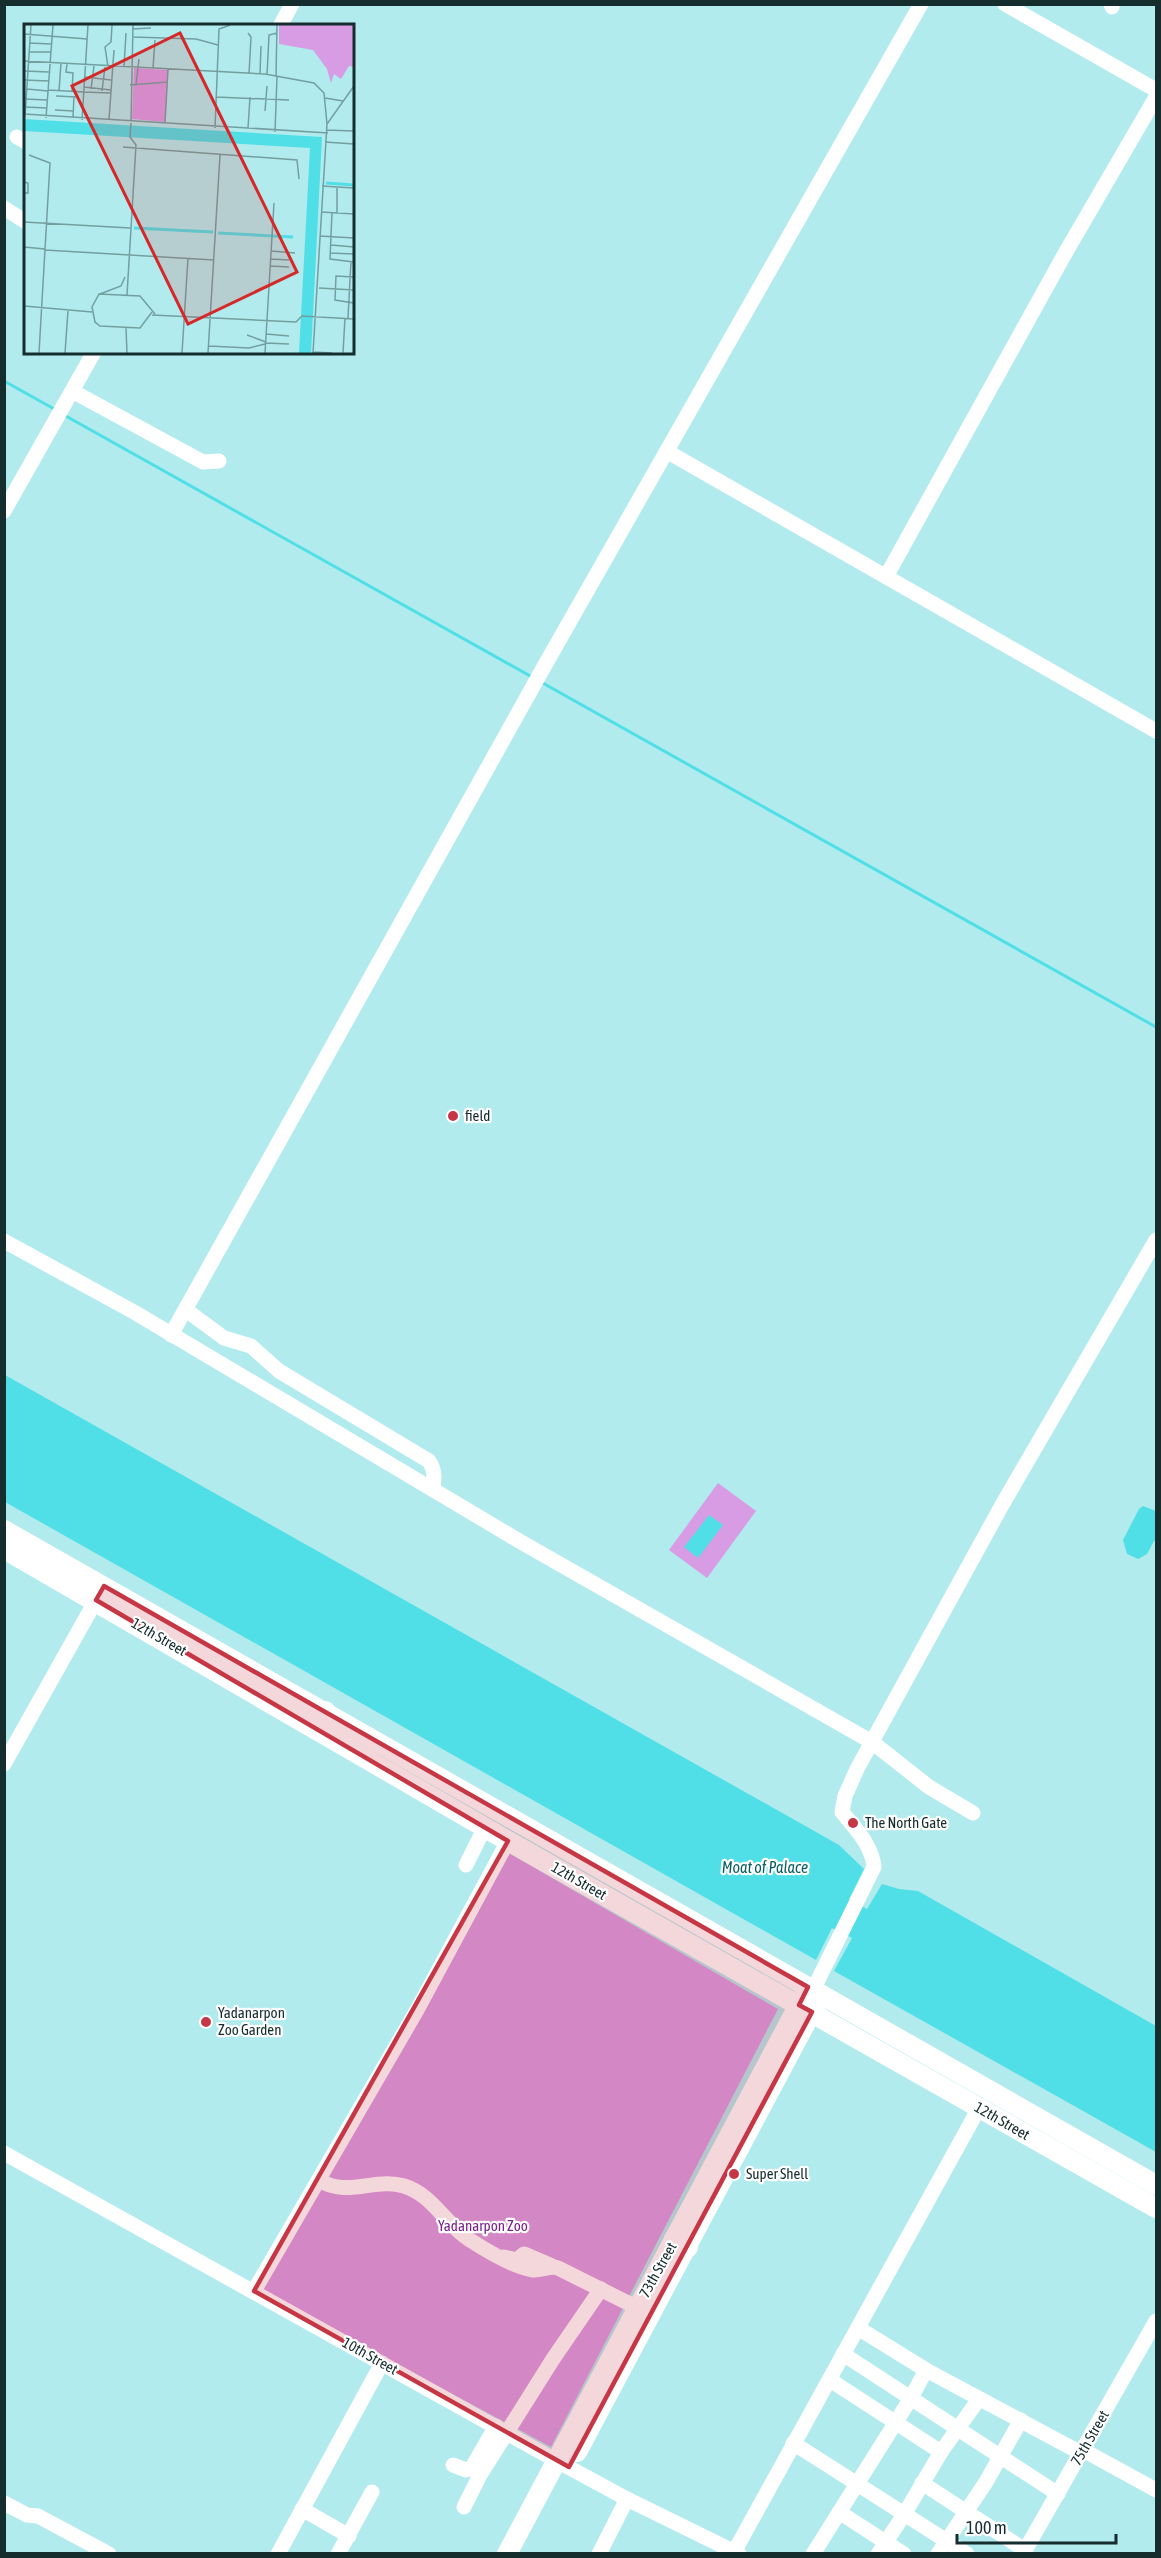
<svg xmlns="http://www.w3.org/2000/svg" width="1161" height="2558" font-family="'Asap Condensed',sans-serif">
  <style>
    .green { fill: #d89ce5 }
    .water { fill: #50dfe6 }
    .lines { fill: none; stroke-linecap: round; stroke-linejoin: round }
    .stream { stroke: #50dfe6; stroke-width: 3 }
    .minor { stroke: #fff; stroke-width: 15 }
    .major { stroke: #fff; stroke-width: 20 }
    .highway { stroke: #fff; stroke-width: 22 }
    .marked { fill: #c63644; fill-opacity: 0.2; stroke: #c63644; stroke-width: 4.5; stroke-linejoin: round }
    .poi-dot { fill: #c63644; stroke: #fff; stroke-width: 2 }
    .labels { text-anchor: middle; stroke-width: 4.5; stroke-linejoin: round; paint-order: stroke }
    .poi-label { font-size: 15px; fill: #162d2e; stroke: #fff; text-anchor: start }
    .street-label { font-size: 15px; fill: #162d2e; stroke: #fff }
    .park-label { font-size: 15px; fill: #7b208e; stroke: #fff }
    .water-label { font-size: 16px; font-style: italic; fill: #085e62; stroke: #fff }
    .inset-river { fill: none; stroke: #50dfe6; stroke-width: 3 }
    .inset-road { fill: none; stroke: #739fa1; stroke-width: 1.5 }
    .view { fill: #d62828; fill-opacity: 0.15; stroke: #d62828; stroke-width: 3 }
    .inset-edge { fill: none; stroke: #162d2e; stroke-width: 3 }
  </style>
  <rect width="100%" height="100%" fill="#b1ebee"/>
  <g class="green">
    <path d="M718,1483L756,1511L707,1578L669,1550Z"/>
    <path d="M507,1852L778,2009L551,2447L260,2290Z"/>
  </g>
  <g class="water">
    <path d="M5,1375L839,1845L864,1869L849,1899L867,1909L882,1884L899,1889L918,1891L1156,2026V2152L834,1971L852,1938L832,1928L816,1960L5,1502Z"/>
    <path d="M1143,1506L1156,1511V1541H1154L1147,1554L1138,1559L1127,1554L1123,1540L1139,1509Z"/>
    <path d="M709,1515L723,1525L698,1558L684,1547Z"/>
  </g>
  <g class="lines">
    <g class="stream">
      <path d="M4,381L56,410"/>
      <path d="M64,415L532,677"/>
      <path d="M541,682L1156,1027"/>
    </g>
    <g class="minor">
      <path d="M1005,4L1156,90"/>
      <path d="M1111,4L1112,7"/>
      <path d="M280,26L292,4"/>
      <path d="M17,137L26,142"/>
      <path d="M4,208L26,222"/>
      <path d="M72,391L203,462L219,461"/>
      <path d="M668,452L1156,731"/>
      <path d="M4,511L94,352"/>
      <path d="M887,575L1063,257L1156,97"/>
      <path d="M4,1241L134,1312L521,1542L872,1742L929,1787L973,1813"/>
      <path d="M186,1310L224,1338L251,1346L279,1371L429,1461C435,1469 435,1481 432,1489"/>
      <path d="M171,1335L541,672L921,4"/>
      <path d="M4,1764L100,1593"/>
      <path d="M466,1865L485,1827"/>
      <path d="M808,1987L817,1982L874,1867C872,1845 855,1828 842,1812L845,1796L857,1769L1002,1505L1156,1240"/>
      <path d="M4,2153L557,2461L627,2499L739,2554"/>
      <path d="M319,2180C347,2198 376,2177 404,2186C433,2195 445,2224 470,2240C487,2251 512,2266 532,2270C542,2271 550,2265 558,2268L646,2312"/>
      <path d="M504,2257L517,2260L524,2254L552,2266"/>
      <path d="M254,2291L417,2010L508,1841"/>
      <path d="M858,2328L926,2370L1081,2453"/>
      <path d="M843,2354L1058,2494"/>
      <path d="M830,2380L941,2452"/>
      <path d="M793,2443L967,2554"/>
      <path d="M1083,2450L1156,2490"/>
      <path d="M453,2465L466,2470L471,2469L496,2426"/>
      <path d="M922,2483L1025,2550"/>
      <path d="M4,2503L27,2515L38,2516L109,2554"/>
      <path d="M464,2507L480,2475L553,2359L601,2289"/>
      <path d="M302,2509L349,2536"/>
      <path d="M839,2512L904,2554"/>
      <path d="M278,2554L382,2363"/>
      <path d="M338,2554L372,2492"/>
      <path d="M599,2554L627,2499"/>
      <path d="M733,2554L979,2108"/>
      <path d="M813,2554L911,2398L926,2370"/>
      <path d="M878,2554L905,2513L941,2452L979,2399"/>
      <path d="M938,2554L986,2482L1021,2420"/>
      <path d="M1023,2554L1156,2321"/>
    </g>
    <g class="major">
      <path d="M4,1530L1156,2185"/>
      <path d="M4,1549L508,1841L1156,2208"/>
      <path d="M577,2452L817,2002"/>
      <path d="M507,2554L804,1995"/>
    </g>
    <g class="highway">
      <path d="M315,1728L325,1712"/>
      <path d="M675,2239L687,2247"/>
    </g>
  </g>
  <path class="marked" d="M104,1586L808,1987L799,2005L812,2012L569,2467L254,2291L508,1841L96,1600Z"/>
  <g class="poi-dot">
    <circle cx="453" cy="1116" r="6"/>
    <circle cx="853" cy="1823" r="6"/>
    <circle cx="206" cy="2022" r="6"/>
    <circle cx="734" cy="2174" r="6"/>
  </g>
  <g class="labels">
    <g class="poi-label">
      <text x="465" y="1121">field</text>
      <text x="865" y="1828">The North Gate</text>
      <text x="218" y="2018">Yadanarpon<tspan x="218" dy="17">Zoo Garden</tspan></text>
      <text x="746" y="2179">Super Shell</text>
    </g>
    <g class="street-label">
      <text transform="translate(159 1637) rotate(30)" y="5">12th Street</text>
      <text transform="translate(579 1881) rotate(30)" y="5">12th Street</text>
      <text transform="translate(1002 2121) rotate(30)" y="5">12th Street</text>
      <text transform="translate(658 2270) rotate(-61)" y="5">73th Street</text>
      <text transform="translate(370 2356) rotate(29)" y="5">10th Street</text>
      <text transform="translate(1090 2438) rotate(-60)" y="5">75th Street</text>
    </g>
    <g class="park-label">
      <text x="483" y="2231">Yadanarpon Zoo</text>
    </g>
    <g class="water-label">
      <text x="765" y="1873">Moat of Palace</text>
    </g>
  </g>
  <g transform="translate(24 24)">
    <rect width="330" height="330" fill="#b1ebee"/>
    <path d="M255,1H330V43L325,42L317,55L310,50L307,59L303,45L289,26L255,20ZM110,44L144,46L141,98L108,95Z" fill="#d89ce5"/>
    <path d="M0,95L298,113L287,329H275L286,124L0,107Z" fill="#50dfe6"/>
    <path class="inset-river" d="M302,159L330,161M110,204L189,208M194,209L269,213"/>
    <path class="inset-road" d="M108,5L127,4M224,9L227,13L225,50M0,10L63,15M108,13L172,15L194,21M6,19L27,20M6,28H27M0,37L241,50L290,59L300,69L303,100M43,40L42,48L49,49L48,68M84,43L81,23L87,18L88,1M100,43L102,9M129,44L131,16M0,47L25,48M236,50L237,22M243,51L245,11L253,9M252,52L253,1M61,53L87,56M0,56L25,57M106,61L144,58M112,61L115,35M60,63L87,66M3,65L24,67M67,65L70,42M24,66L60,68M35,67L37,39M78,67L81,43M60,68L86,69M32,72L52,73M192,73L265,76M301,74L319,77M0,75L23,76M0,83L23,84M31,86L49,87M241,87L243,62M0,90L304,109M1,92L7,1M49,93L50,72M22,94L29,1M85,95L90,26M58,96L64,1M107,98L109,1M141,99L144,45M191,104L195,5L206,1M224,104L226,73M302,106L330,107M251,108L253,53M301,118L330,120M99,123L273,136L275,155M5,131L26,139L15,329M0,158L4,159V169H0M298,162L330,164M297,188L330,190M308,188L306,235L330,238M313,189V163M0,198L106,204M296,212L330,214M307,221L330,223M0,223L21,225M21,226L190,236M247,227L271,229M306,229L330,230M247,235L265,236M246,242L265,243M330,253L312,252L311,276L330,279M295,264L330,266M76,270L97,262L101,253M103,271L112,121L106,113L107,99M0,282L68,288M128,288L116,304L76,302L71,298L68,283L75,270L116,272L131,290M128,291L272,298L278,292L330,295M324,294L327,237M102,304L103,329M242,310L265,312M223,311L242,318M241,319L265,320M185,322L225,324L241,320M289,328L308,329M41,329L44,287M158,329L164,234M184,329L196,131M241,329L250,179M289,329L303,100L330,62M319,329L321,294"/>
    <path class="view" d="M156,9L273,248L164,300L48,62Z"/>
    <rect width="330" height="330" class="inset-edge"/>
  </g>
  <rect width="1161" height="2558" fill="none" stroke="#162d2e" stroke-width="12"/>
  <path d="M957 2534v9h159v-9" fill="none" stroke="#162d2e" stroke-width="3"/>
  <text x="966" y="2534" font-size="18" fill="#162d2e" stroke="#ffffff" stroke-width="4.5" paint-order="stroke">100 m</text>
</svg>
